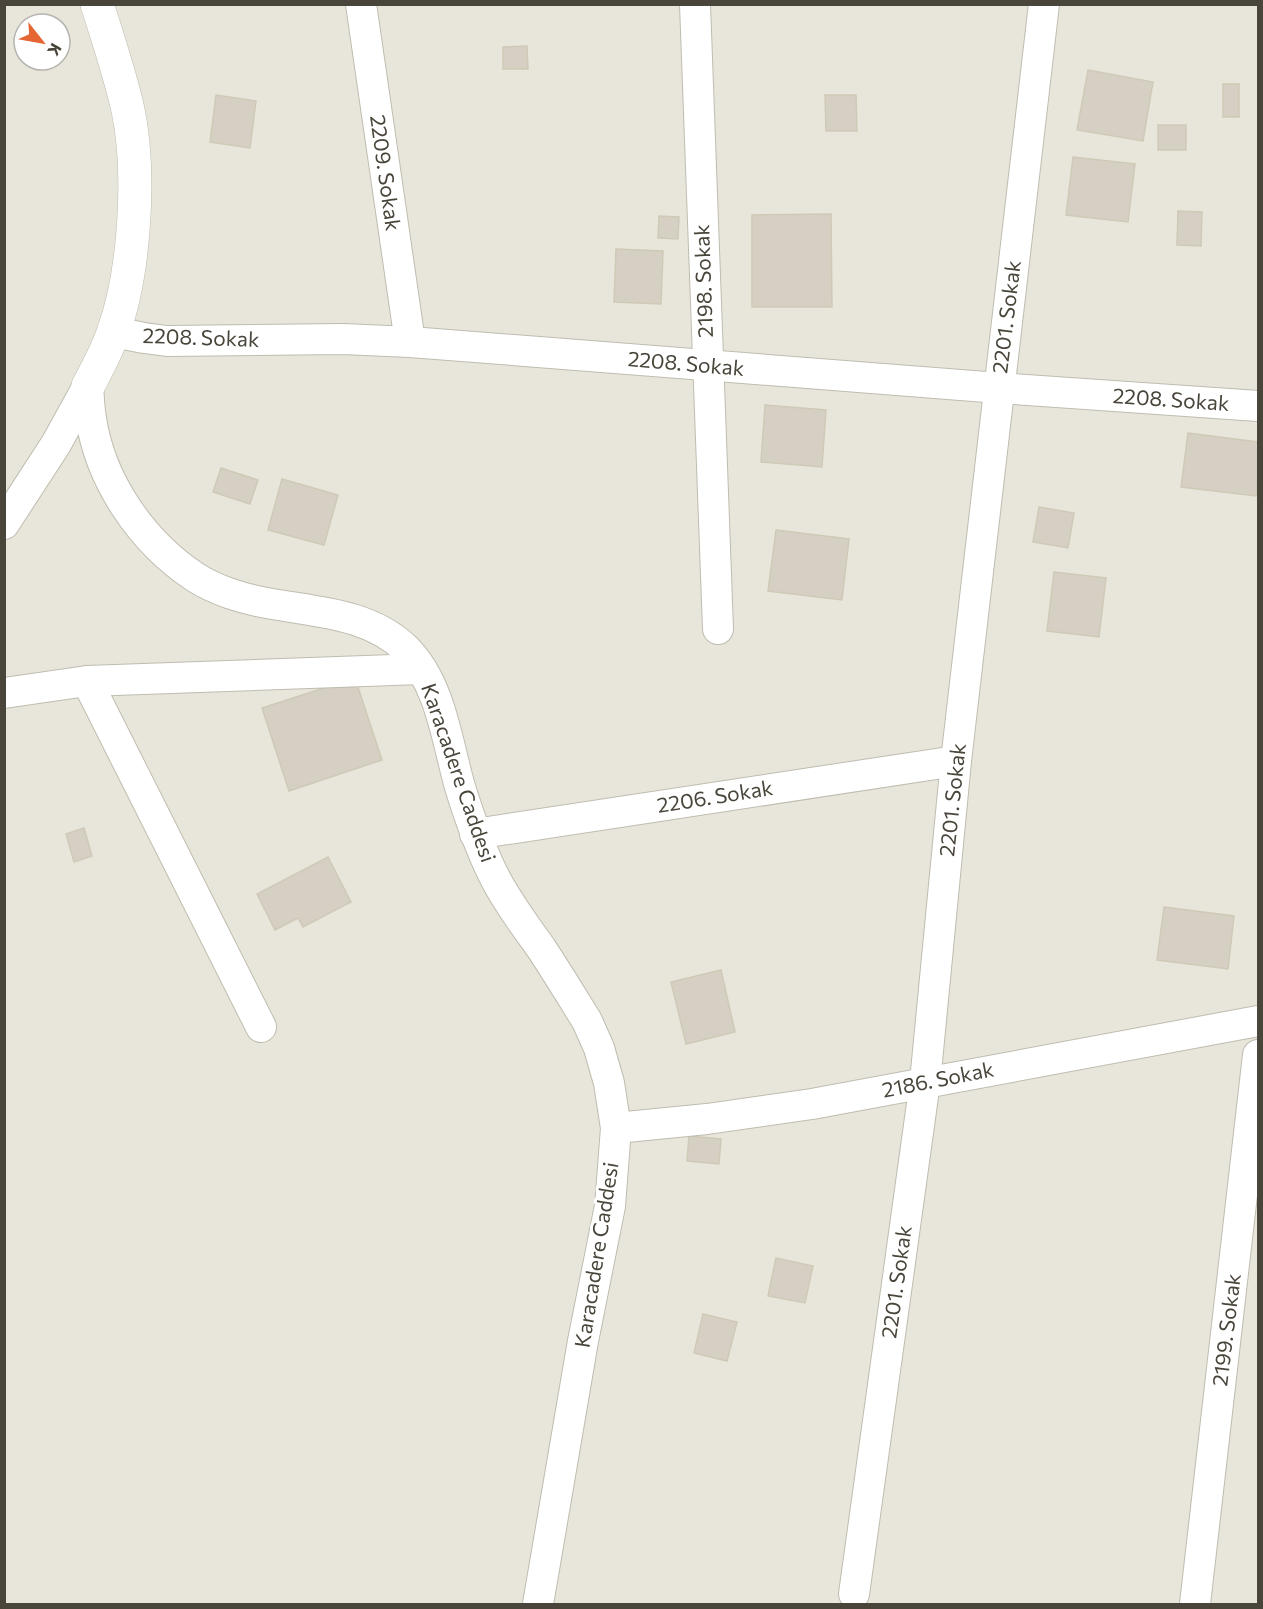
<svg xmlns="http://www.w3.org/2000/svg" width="1263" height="1609" font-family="Commissioner,sans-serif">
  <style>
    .residential { fill: #e8e6db; fill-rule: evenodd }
    .building { fill: #d5d0c3; stroke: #cfc9b7; stroke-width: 1.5 }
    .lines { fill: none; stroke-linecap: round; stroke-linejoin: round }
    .minor-casing { stroke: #bfbcb0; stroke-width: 32 }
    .tertiary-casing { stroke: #bfbcb0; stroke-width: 34 }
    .minor { stroke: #fff; stroke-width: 30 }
    .tertiary { stroke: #fff; stroke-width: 33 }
    .labels { text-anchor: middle; stroke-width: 6; stroke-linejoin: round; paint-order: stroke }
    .street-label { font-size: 21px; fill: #49453a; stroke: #fff }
  </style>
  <rect width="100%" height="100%" fill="#f5f3ec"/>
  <path class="residential" d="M5,5H1258V1604H5ZM24,24H60V60H24Z"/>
  <g class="building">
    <path d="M527,46L528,69H503V47Z"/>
    <path d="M1088,70L1153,82L1143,141L1077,130Z"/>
    <rect x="1223" y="84" width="16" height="33"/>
    <path d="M216,95L256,101L250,148L210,142Z"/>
    <path d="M825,95H856L857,131H826Z"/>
    <rect x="1158" y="125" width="28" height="25"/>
    <path d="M1073,157L1135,164L1128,222L1066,215Z"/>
    <path d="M1178,211L1202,212L1201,246L1177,245Z"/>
    <path d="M831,214L832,307H752V215Z"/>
    <path d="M659,216L679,217L678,239L658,238Z"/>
    <path d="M616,249L663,251L661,304L614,302Z"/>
    <path d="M765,405L826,410L822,467L761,462Z"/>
    <path d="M1188,433L1258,442V477L1256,496L1181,487Z"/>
    <path d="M221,468L258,480L250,504L213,492Z"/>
    <path d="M282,479L338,495L324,545L268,530Z"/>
    <path d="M1039,507L1074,513L1068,548L1033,542Z"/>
    <path d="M776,530L849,539L842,600L768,591Z"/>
    <path d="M1054,572L1106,578L1099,637L1047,631Z"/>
    <path d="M355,678L382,760L289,791L262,708Z"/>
    <path d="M84,828L92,856L74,862L66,834Z"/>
    <path d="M328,857L351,902L303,927L298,918L275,930L257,894Z"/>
    <path d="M1164,907L1234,916L1228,969L1157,960Z"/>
    <path d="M721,970L735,1032L686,1044L671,982Z"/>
    <path d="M689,1136L721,1139L719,1164L687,1161Z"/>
    <path d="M776,1258L813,1266L805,1303L768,1296Z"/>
    <path d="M703,1314L737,1322L727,1361L694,1353Z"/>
  </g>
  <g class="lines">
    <defs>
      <g id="minor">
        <path d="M361,4L410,342"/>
        <path d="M695,4L718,629"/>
        <path d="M114,332L144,338L167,341L343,339L410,342L999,388L1258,406"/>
        <path d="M88,386C89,397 89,408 91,418C100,481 142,542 195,577C215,590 243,599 267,603C315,612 369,613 406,649C441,684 447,742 460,787C469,816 479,845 492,872C505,899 524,924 541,948C557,972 572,997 587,1021L599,1048L609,1083L616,1128L610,1206L583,1341L538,1604"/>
        <path d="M4,524L56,444L88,386"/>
        <path d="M87,681L261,1027"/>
        <path d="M4,693L87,681L421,669"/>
        <path d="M475,834L956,761"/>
        <path d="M616,1128L707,1119L812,1104L1258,1021"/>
        <path d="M854,1594L925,1082L956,761L1044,4"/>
        <path d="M1195,1604L1258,1055"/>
      </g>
      <path id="tertiary" d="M88,386C97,369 107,351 113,333C135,273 141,172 128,110C120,74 108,39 97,4"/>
    </defs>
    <use href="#minor" class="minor-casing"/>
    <use href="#tertiary" class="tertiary-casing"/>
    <use href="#minor" class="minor"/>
    <use href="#tertiary" class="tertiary"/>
  </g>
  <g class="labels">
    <g class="street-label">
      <text transform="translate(385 173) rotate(82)" y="7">2209. Sokak</text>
      <text transform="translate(704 281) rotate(-92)" y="7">2198. Sokak</text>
      <text transform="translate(1007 317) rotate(-83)" y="7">2201. Sokak</text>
      <text transform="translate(201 338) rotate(2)" y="7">2208. Sokak</text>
      <text transform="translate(686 364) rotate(5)" y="7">2208. Sokak</text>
      <text transform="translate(1171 400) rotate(4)" y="7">2208. Sokak</text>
      <text transform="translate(458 773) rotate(71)" y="7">Karacadere Caddesi</text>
      <text transform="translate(715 797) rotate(-9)" y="7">2206. Sokak</text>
      <text transform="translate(953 800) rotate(-84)" y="7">2201. Sokak</text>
      <text transform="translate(938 1080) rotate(-11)" y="7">2186. Sokak</text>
      <text transform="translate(597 1255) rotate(-81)" y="7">Karacadere Caddesi</text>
      <text transform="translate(897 1282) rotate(-82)" y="7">2201. Sokak</text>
      <text transform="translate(1227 1330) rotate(-83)" y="7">2199. Sokak</text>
    </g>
  </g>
  <rect width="1263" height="1609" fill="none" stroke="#49453a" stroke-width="12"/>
  <g transform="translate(42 42) rotate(121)"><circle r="28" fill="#ffffff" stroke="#b6b5b0" stroke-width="1.5"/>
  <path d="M0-4.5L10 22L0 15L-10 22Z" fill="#e56533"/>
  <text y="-9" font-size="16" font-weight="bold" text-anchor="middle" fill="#49453a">K</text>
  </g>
</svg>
